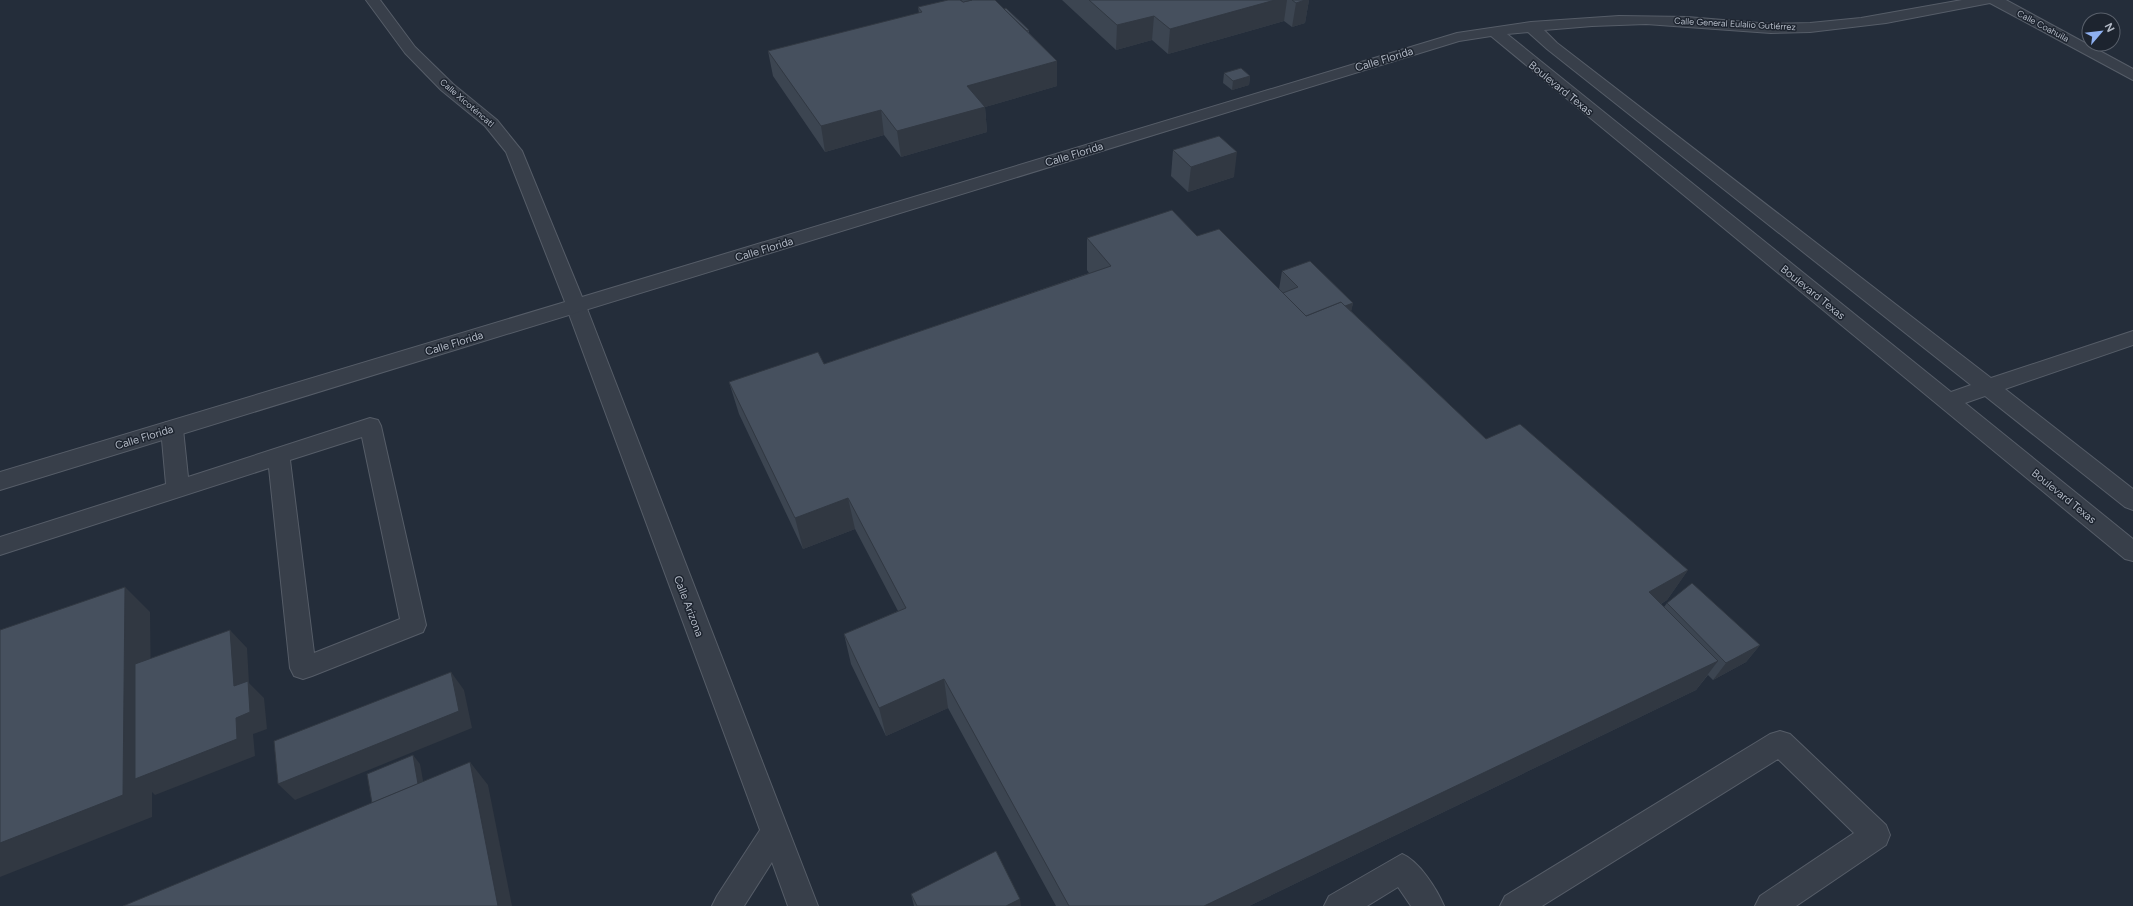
<svg xmlns="http://www.w3.org/2000/svg" width="2133" height="906" font-family="Figtree,sans-serif">
  <style>
    .lines { fill: none; stroke-linecap: round; stroke-linejoin: round }
    .service-casing { stroke: #565d68; stroke-width: 2 }
    .minor-casing { stroke: #565d68; stroke-width: 2 }
    .service { fill: #383f4a; fill-rule: evenodd }
    .minor { fill: #383f4a; fill-rule: evenodd }
    .wall { fill: #3c4551 }
    .shaded-wall { fill: #313842 }
    .building { fill: #46505e; stroke: #313842 }
    .labels { text-anchor: middle; stroke-width: 3; stroke-linejoin: round; paint-order: stroke }
    .far-street-label { font-size: 9px; fill: #b3bac6; stroke: #1d242f }
    .street-label { font-size: 11px; fill: #b3bac6; stroke: #1d242f }
  </style>
  <rect width="100%" height="100%" fill="#242d3a"/>
  <g class="lines">
    <defs>
      <g id="service">
        <path d="M576,300L583,301L586,306L818,906H788L772,862L744,906H712L717,896L760,830L566,306L569,301Z"/>
        <path d="M370,418L378,420L381,426L426,625L423,632L312,676L303,679L294,676L290,668L269,468L0,555V537L166,484L161,429L164,423L172,421L180,423L183,429L188,477ZM362,437L400,619L314,653L290,460Z"/>
        <path d="M1780,731L1790,734L1886,825L1890,835L1886,845L1796,906H1755L1760,896L1854,833L1778,759L1542,906H1500L1505,896L1770,734Z"/>
        <path d="M1402,854C1419,861 1437,889 1444,906H1411L1398,887L1367,906H1324L1329,896Z"/>
      </g>
      <path id="minor" d="M366,0H380L415,47L453,84L497,120L522,151L582,297L1457,33L1531,22L1619,16L1687,17L1771,24L1810,23L1861,18L1962,0H2006L2133,69V80L1990,3L1886,23L1810,32L1771,33L1646,24L1592,26L1544,30L1557,43L1991,378L2133,331V345L2005,389L2133,489V510L2125,507L1985,396L1965,403L2133,539V561L2125,559L1491,36L1459,41L0,490V472L565,302L506,152L485,126L441,90L405,53ZM1528,32L1547,49L1971,385L1951,392L1507,34Z"/>
    </defs>
    <use href="#service" class="service-casing"/>
    <use href="#minor" class="minor-casing"/>
    <use href="#service" class="service"/>
    <use href="#minor" class="minor"/>
  </g>
  <g class="wall">
    <path d="M1062,0H1309L1305,23L1292,27L1284,21L1168,54L1152,40L1116,50Z"/>
    <path d="M918,7L1004,9L1029,30V33L1057,61V86L985,107L987,132L901,157L884,135L825,152L773,76L768,51L919,13Z"/>
    <path d="M1224,73L1250,76L1249,85L1232,90L1223,83Z"/>
    <path d="M1173,150L1234,177L1188,192L1171,176Z"/>
    <path d="M1197,236L1279,289L1282,271L1353,303L1351,311L1486,439L1688,570L1667,600L1661,604L1664,607L1667,603L1760,645L1746,662L1713,680L1708,675L1696,690L1249,906H1056L948,708L886,736L851,664L844,634L898,611L855,529L803,549L739,414L729,382L824,364L1089,273L1087,270V238Z"/>
    <path d="M911,894L1021,906H914Z"/>
  </g>
  <g class="shaded-wall">
    <path d="M1275,0H1287L1284,21L1168,54L1170,29Z"/>
    <path d="M1305,0H1309L1305,23L1292,27L1296,3Z"/>
    <path d="M1154,16L1152,40L1116,50L1117,25Z"/>
    <path d="M1057,61V86L985,107L987,132L901,157L897,131L967,86Z"/>
    <path d="M1250,76L1249,85L1232,90L1233,81Z"/>
    <path d="M881,110L884,135L825,152L821,126Z"/>
    <path d="M1237,152L1234,177L1188,192L1191,167Z"/>
    <path d="M1353,303L1349,321L1301,322Z"/>
    <path d="M848,498L855,529L803,549L795,518Z"/>
    <path d="M1688,570L1667,600L1629,622L1649,592Z"/>
    <path d="M125,587L150,612L152,772L234,686L230,630L247,648L249,683L264,698L267,729L253,734L255,756L155,795L152,792V817L0,877V843Z"/>
    <path d="M1760,645L1746,662L1713,680L1726,663Z"/>
    <path d="M1718,661L1696,690L1249,906H1204Z"/>
    <path d="M451,672L464,690L472,728L295,800L278,784Z"/>
    <path d="M944,679L948,708L886,736L879,708Z"/>
    <path d="M413,755L420,764L427,802L373,813Z"/>
    <path d="M470,762L488,785L512,906H498Z"/>
    <path d="M1020,899L1021,906H1006Z"/>
  </g>
  <g class="building">
    <path d="M948,0H960L963,2L972,0H995L1057,61L967,86L985,107L897,131L881,110L821,126L768,51L922,12L918,7Z"/>
    <path d="M961,0H972L963,2Z"/>
    <path d="M1089,0H1275L1170,29L1154,16L1117,25Z"/>
    <path d="M1292,0H1305L1296,3Z"/>
    <path d="M1006,8L1029,30L1027,31L1004,9Z"/>
    <path d="M1241,68L1250,76L1233,81L1224,73Z"/>
    <path d="M1219,136L1237,152L1191,167L1173,150Z"/>
    <path d="M1172,210L1197,236L1219,229L1306,316L1341,302L1486,439L1520,424L1688,570L1649,592L1718,661L1204,906H1069L944,679L879,708L844,634L906,608L848,498L795,518L729,382L818,352L824,364L1111,266L1087,238Z"/>
    <path d="M1310,261L1353,303L1345,306L1341,302L1306,316L1283,293L1298,287L1282,271Z"/>
    <path d="M1692,583L1760,645L1726,663L1667,603Z"/>
    <path d="M125,587L123,795L0,843V630Z"/>
    <path d="M230,630L234,686L248,681L250,712L236,718L237,739L135,779V664Z"/>
    <path d="M451,672L459,711L278,784L274,741Z"/>
    <path d="M413,755L418,784L372,803L367,774Z"/>
    <path d="M470,762L498,906H123Z"/>
    <path d="M996,851L1020,899L1006,906H917L911,894Z"/>
  </g>
  <g class="labels">
    <g class="far-street-label">
      <text transform="translate(1735 24) rotate(3)" y="3">Calle General Eulalio Gutiérrez</text>
      <text transform="translate(2043 26) rotate(28)" y="3">Calle Coahuila</text>
      <text transform="translate(467 103) rotate(41)" y="3">Calle Xicoténcatl</text>
    </g>
    <g class="street-label">
      <text transform="translate(1384 59) rotate(-17)" y="4">Calle Florida</text>
      <text transform="translate(1561 88) rotate(39)" y="4">Boulevard Texas</text>
      <text transform="translate(1074 154) rotate(-17)" y="4">Calle Florida</text>
      <text transform="translate(764 249) rotate(-17)" y="4">Calle Florida</text>
      <text transform="translate(1813 292) rotate(39)" y="4">Boulevard Texas</text>
      <text transform="translate(454 343) rotate(-17)" y="4">Calle Florida</text>
      <text transform="translate(144 437) rotate(-17)" y="4">Calle Florida</text>
      <text transform="translate(2064 496) rotate(39)" y="4">Boulevard Texas</text>
      <text transform="translate(689 606) rotate(69)" y="4">Calle Arizona</text>
    </g>
  </g>
  <g transform="translate(2101 32) rotate(62)"><circle r="19" fill="#1d242f" stroke="#59606b"/>
  <path d="M0-3L7 15L0 10L-7 15Z" fill="#8eb0f0"/>
  <text y="-6" font-size="11" font-weight="bold" text-anchor="middle" fill="#b3bac6">N</text>
  </g>
</svg>
